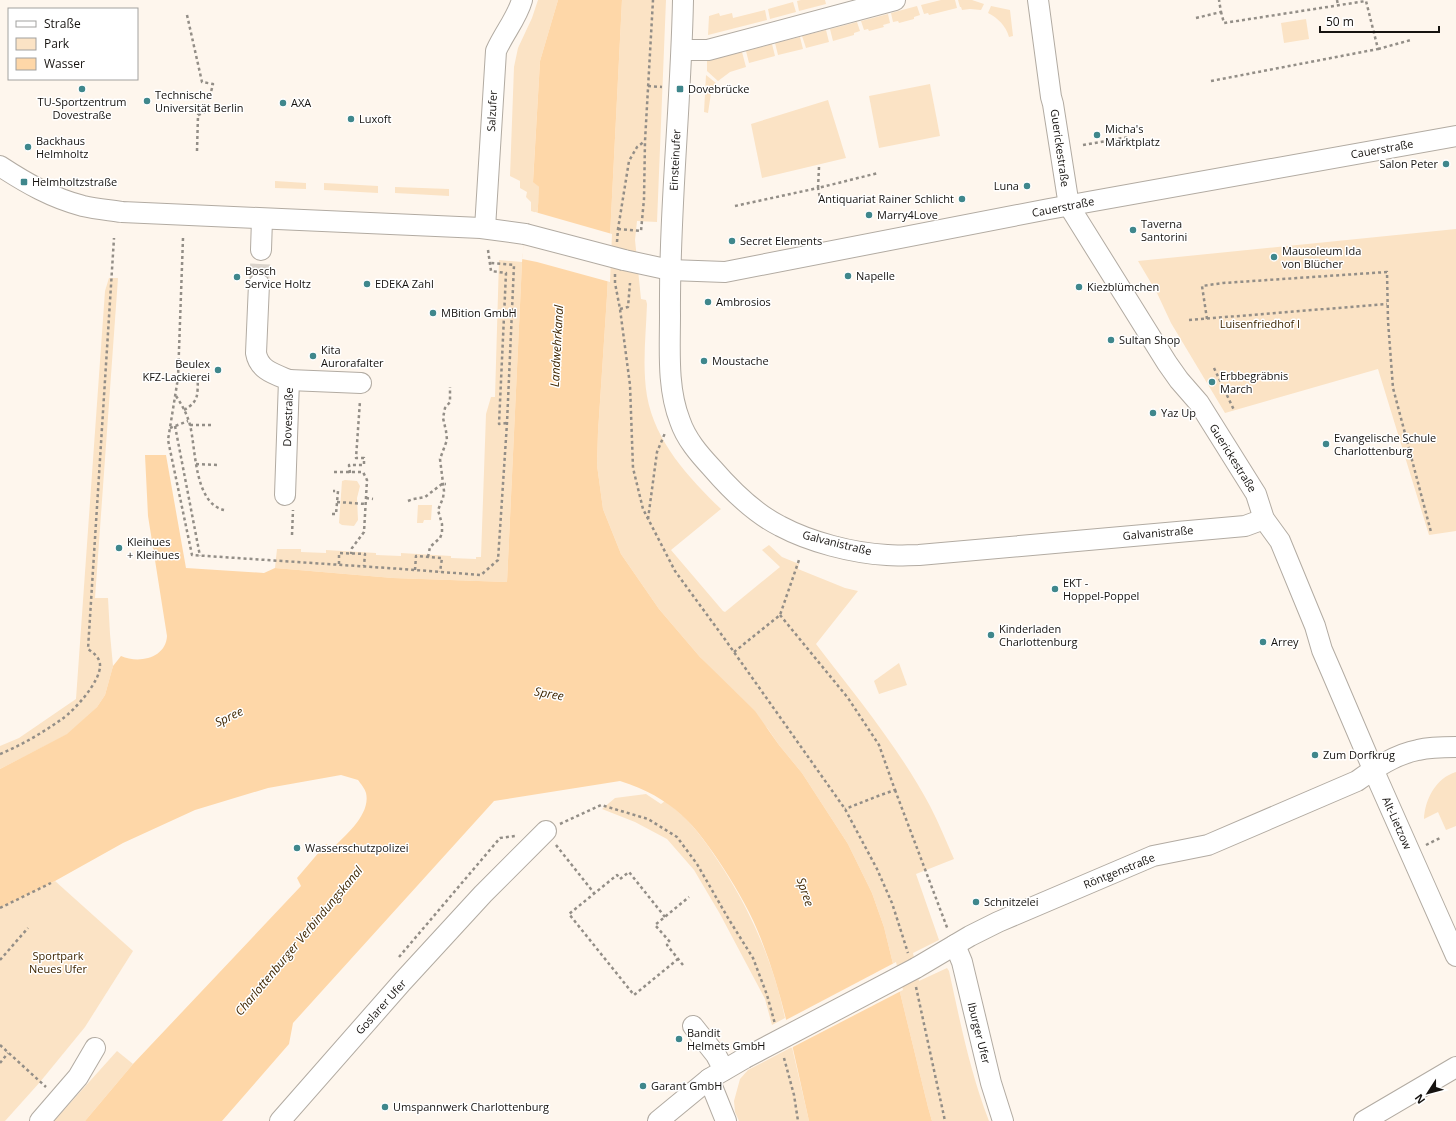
<svg xmlns="http://www.w3.org/2000/svg" width="1456" height="1121" font-family="'Open Sans',sans-serif">
  <style>
    .green { fill: #fbe3c5 }
    .water { fill: #fed7a8 }
    .pier { fill: #fef6ed }
    .lines { fill: none; stroke-linecap: round; stroke-linejoin: round }
    .minor-tunnel { stroke: #dbd4cc; stroke-width: 20; stroke-dasharray: 20 10; stroke-linecap: butt }
    .minor-casing { stroke: #b2aba2; stroke-width: 22 }
    .path { stroke: #938e87; stroke-width: 2.5; stroke-dasharray: 3 3; stroke-linecap: butt }
    .minor { stroke: #fff; stroke-width: 20 }
    .minor-bridge-casing { stroke: #b2aba2; stroke-width: 22; stroke-linecap: butt }
    .minor-bridge { stroke: #fff; stroke-width: 20 }
    .poi-dot { fill: #3f878c; stroke: #fff; stroke-width: 1.5 }
    .labels { text-anchor: middle; stroke-width: 3; stroke-linejoin: round; paint-order: stroke }
    .poi-label { font-size: 11px; fill: #161310; stroke: #fff; text-anchor: start }
    .street-label { font-size: 11px; fill: #161310; stroke: #fff }
    .park-label { font-size: 11px; fill: #3d2500; stroke: #fff }
    .water-label { font-size: 12px; font-style: italic; fill: #412803; stroke: #fff }
  </style>
  <rect width="100%" height="100%" fill="#fef6ed"/>
  <g class="green">
    <path d="M538,0H558L540,61L533,181L539,187V199L537,213L531,211V202L526,197L527,192L520,188V181L510,176L514,67L518,48L532,18Z"/>
    <path d="M622,0H666L657,222L637,221L635,240L641,299L646,300L647,304C646,334 642,366 647,396C655,442 689,478 721,509L671,550L723,611L725,612L780,567L762,550L769,545L782,557L799,564L798,569L845,588L858,591L816,644C856,696 899,748 930,806C939,823 946,841 954,859L916,874L939,940L913,953L919,981L947,968L949,971C960,1021 970,1072 989,1121H932L928,1107L884,927L872,893L848,844L802,773L779,745L768,729L700,657L659,609L621,554L603,509L597,465L598,432L607,296Z"/>
    <path d="M801,0H825L826,4L799,11L797,1Z"/>
    <path d="M941,0H955L957,8L929,15L928,13L924,14L921,5Z"/>
    <path d="M958,0H972L984,4L981,10L970,9L962,10L961,7H960Z"/>
    <path d="M793,2L796,12L770,19L768,9Z"/>
    <path d="M917,6L920,15L914,17V19L899,23L898,21L893,22L891,13Z"/>
    <path d="M991,6L1010,10L1013,36L1009,37C1006,26 998,18 988,13Z"/>
    <path d="M765,10L767,20L708,35L709,16L719,13L720,16L732,13L733,18Z"/>
    <path d="M888,14L890,23L883,25L884,27L869,31L868,29L864,30L861,21Z"/>
    <path d="M1306,19L1309,39L1284,43L1281,23Z"/>
    <path d="M857,22L860,31L854,33V35L833,41L830,29Z"/>
    <path d="M826,30L829,42L806,48L802,36Z"/>
    <path d="M800,37L803,49L778,55L775,43Z"/>
    <path d="M772,44L775,56L749,63L746,51Z"/>
    <path d="M742,52L746,67L730,72L718,81L707,71V61Z"/>
    <path d="M706,75L716,83L711,93L708,113L704,112Z"/>
    <path d="M930,84L940,136L879,148L869,96Z"/>
    <path d="M828,100L846,158L762,178L751,124Z"/>
    <path d="M275,181L306,183V189L275,188Z"/>
    <path d="M324,183L378,186V193L324,190Z"/>
    <path d="M395,187L449,189V196L395,193Z"/>
    <path d="M1456,229V531L1429,535L1378,369L1225,413L1171,323L1157,293L1138,261Z"/>
    <path d="M499,260L522,262L507,582L393,578L275,568L277,549H301V552L326,553V550L376,553V555L401,556V553L451,556V558L476,559V557H481L486,414L491,397H495Z"/>
    <path d="M109,278H118L95,598H108L110,634L113,666L105,695L97,707L68,734L0,769V746L19,738L76,699L105,291Z"/>
    <path d="M345,480L357,481L360,486L357,498L358,520L354,526L342,525L339,523L342,481Z"/>
    <path d="M418,505H432L431,520H424L423,523H417Z"/>
    <path d="M899,663L907,685L879,694L874,681Z"/>
    <path d="M1456,772V826L1446,830L1438,812L1424,819C1425,799 1436,778 1456,772Z"/>
    <path d="M646,794L661,804L665,801C692,821 706,842 724,870C753,916 774,965 785,1018L772,1025L765,999L720,914L694,870L667,839L635,822L602,809L615,798Z"/>
    <path d="M55,881L133,951L85,1027L40,1082L5,1121H0V908Z"/>
    <path d="M792,1047L809,1121H739L735,1112L734,1101L740,1079L748,1070Z"/>
    <path d="M117,1051L133,1064L85,1121H54Z"/>
  </g>
  <path class="water" d="M558,0H622L607,296L598,432L597,465L603,509L621,554L659,609L700,657L755,711L779,745L802,773L848,844L872,893L884,927L928,1107L932,1121H809C795,1060 784,997 761,939C752,915 738,891 724,869C695,824 673,798 620,781L494,801L293,1023L289,1044L222,1121H85L133,1064L301,886L297,878L326,844L333,848C346,835 371,814 366,793C365,789 361,784 358,780L341,775L268,788L195,810L123,843L55,881L0,908V769L67,734L97,707L105,695L113,666L121,656C139,664 166,658 167,636L148,516L145,455H166L186,568L264,573L275,568L393,578L507,582L522,262L525,234L535,237C536,220 539,204 539,187L533,182L540,61Z"/>
  <g class="pier">
    <path d="M535,212L612,234L610,282L537,262L522,259L525,232L533,234Z"/>
    <path d="M896,962L903,990L791,1048L784,1021Z"/>
  </g>
  <g class="lines">
    <path class="minor-tunnel" d="M259,284L261,250"/>
    <defs>
      <g id="minor">
        <path d="M683,0C681,105 669,210 670,315C670,350 667,388 680,421C686,439 699,454 712,468C731,490 754,513 780,526C810,542 852,553 887,555C897,556 908,555 919,555L1245,526L1264,519"/>
        <path d="M1038,0L1051,97L1053,104L1069,206L1167,363L1179,380L1199,403L1256,494L1264,519L1280,541L1315,626L1322,650L1332,673L1373,769L1456,956"/>
        <path d="M682,50H708L895,0"/>
        <path d="M0,166C26,183 52,198 83,206C96,209 109,210 122,212L481,228L525,234"/>
        <path d="M485,228L496,51C504,33 517,18 522,0"/>
        <path d="M261,250L262,219"/>
        <path d="M624,260L670,270L725,272L1049,209L1456,136"/>
        <path d="M259,284L256,353C259,370 274,374 289,380L285,495"/>
        <path d="M289,380L361,383"/>
        <path d="M955,945L962,962L991,1083L1003,1121"/>
        <path d="M916,968L970,936L998,922L1153,856L1208,845L1357,781C1375,768 1396,754 1418,750C1430,747 1444,747 1456,747"/>
        <path d="M693,1026L716,1055L724,1070"/>
        <path d="M709,1079L726,1121"/>
        <path d="M40,1121L78,1077L95,1048"/>
        <path d="M280,1121L403,981L483,894L546,831"/>
        <path d="M658,1121L709,1079L745,1058"/>
        <path d="M1364,1121L1456,1067"/>
      </g>
    </defs>
    <use href="#minor" class="minor-casing"/>
    <g class="path">
      <path d="M1337,0L1338,5"/>
      <path d="M187,15L202,82L213,84L211,92"/>
      <path d="M1196,18L1221,12L1219,0"/>
      <path d="M1378,49L1411,40"/>
      <path d="M1211,81L1378,49L1366,1L1224,23L1221,12"/>
      <path d="M648,86L662,87"/>
      <path d="M1083,145L1129,137"/>
      <path d="M197,151L198,115L207,111"/>
      <path d="M819,167L818,188L878,173"/>
      <path d="M735,206L818,188L820,198"/>
      <path d="M618,229L641,231L644,199L645,141L653,0"/>
      <path d="M183,238L178,378L168,440L192,555L402,569L481,575L498,560L507,423L514,265L490,263"/>
      <path d="M617,242L618,229L629,161L637,147L645,141"/>
      <path d="M488,250L491,271L506,273L499,424L507,423"/>
      <path d="M615,274V283L620,309L630,385L633,468L643,509L675,571L724,638L845,809L877,869L892,903L908,953"/>
      <path d="M620,309L628,307L630,283"/>
      <path d="M1207,319L1202,286L1223,283L1387,272L1388,321L1393,388L1431,532"/>
      <path d="M1189,320L1387,304"/>
      <path d="M1214,368L1234,410"/>
      <path d="M176,396C182,405 187,414 190,425C196,449 194,503 224,510"/>
      <path d="M184,410C200,401 197,394 198,378"/>
      <path d="M190,425H211"/>
      <path d="M175,426L200,556"/>
      <path d="M170,428L188,421"/>
      <path d="M196,464L217,465"/>
      <path d="M334,472H363L367,480L364,532L352,548L351,554"/>
      <path d="M350,473L349,465H364V458H356L360,401"/>
      <path d="M366,498L373,499"/>
      <path d="M408,501L413,499L425,497L442,484H446"/>
      <path d="M337,502L366,504"/>
      <path d="M332,514H336L338,491H333"/>
      <path d="M648,519L657,452L665,433"/>
      <path d="M292,535L293,510"/>
      <path d="M428,557L430,547L440,538L442,533V524L438,510L443,498L444,491L440,459L447,440L446,431L443,418L445,408L450,402V387"/>
      <path d="M339,564V553L365,554L364,566"/>
      <path d="M415,570L416,556L442,558L440,572"/>
      <path d="M780,615L848,698L879,745L895,790L878,796L845,809"/>
      <path d="M734,652L780,615L799,560"/>
      <path d="M0,754C22,745 42,733 62,719C74,711 101,681 100,665C100,658 94,653 88,649L114,238"/>
      <path d="M895,790L948,930"/>
      <path d="M560,824L601,805L648,819L677,837L697,864L728,918L753,958L767,995L775,1024"/>
      <path d="M556,845L594,893"/>
      <path d="M1426,845L1440,838"/>
      <path d="M0,908L51,883"/>
      <path d="M665,917L629,872L620,879L617,875L569,914L634,995L678,959"/>
      <path d="M399,957L500,838L515,836"/>
      <path d="M0,960L28,928"/>
      <path d="M683,965L667,945L670,942L655,925L689,897"/>
      <path d="M916,987L945,1121"/>
      <path d="M0,1045L46,1087"/>
      <path d="M784,1058L794,1095L798,1121"/>
      <path d="M0,1063L8,1053"/>
    </g>
    <use href="#minor" class="minor"/>
    <defs>
      <g id="minor-bridge">
        <path d="M525,234L624,260"/>
        <path d="M745,1058L916,968"/>
      </g>
    </defs>
    <use href="#minor-bridge" class="minor-bridge-casing"/>
    <use href="#minor-bridge" class="minor-bridge"/>
  </g>
  <g class="poi-dot">
    <circle cx="82" cy="89" r="4"/>
    <rect x="676" y="85" width="8" height="8" rx="2"/>
    <circle cx="147" cy="101" r="4"/>
    <circle cx="283" cy="103" r="4"/>
    <circle cx="351" cy="119" r="4"/>
    <circle cx="1097" cy="135" r="4"/>
    <circle cx="28" cy="147" r="4"/>
    <circle cx="1446" cy="164" r="4"/>
    <rect x="20" y="178" width="8" height="8" rx="2"/>
    <circle cx="1027" cy="186" r="4"/>
    <circle cx="962" cy="199" r="4"/>
    <circle cx="869" cy="215" r="4"/>
    <circle cx="1133" cy="230" r="4"/>
    <circle cx="732" cy="241" r="4"/>
    <circle cx="1274" cy="257" r="4"/>
    <circle cx="848" cy="276" r="4"/>
    <circle cx="237" cy="277" r="4"/>
    <circle cx="367" cy="284" r="4"/>
    <circle cx="1079" cy="287" r="4"/>
    <circle cx="708" cy="302" r="4"/>
    <circle cx="433" cy="313" r="4"/>
    <circle cx="1111" cy="340" r="4"/>
    <circle cx="313" cy="356" r="4"/>
    <circle cx="704" cy="361" r="4"/>
    <circle cx="218" cy="370" r="4"/>
    <circle cx="1212" cy="382" r="4"/>
    <circle cx="1153" cy="413" r="4"/>
    <circle cx="1326" cy="444" r="4"/>
    <circle cx="119" cy="548" r="4"/>
    <circle cx="1055" cy="589" r="4"/>
    <circle cx="991" cy="635" r="4"/>
    <circle cx="1263" cy="642" r="4"/>
    <circle cx="1315" cy="755" r="4"/>
    <circle cx="297" cy="848" r="4"/>
    <circle cx="976" cy="902" r="4"/>
    <circle cx="679" cy="1039" r="4"/>
    <circle cx="643" cy="1086" r="4"/>
    <circle cx="385" cy="1107" r="4"/>
  </g>
  <g class="labels">
    <g class="poi-label">
      <text x="688" y="93">Dovebrücke</text>
      <text x="155" y="99">Technische<tspan x="155" dy="13">Universität Berlin</tspan></text>
      <text x="82" y="106" text-anchor="middle">TU-Sportzentrum<tspan x="82" dy="13">Dovestraße</tspan></text>
      <text x="291" y="107">AXA</text>
      <text x="359" y="123">Luxoft</text>
      <text x="1105" y="133">Micha's<tspan x="1105" dy="13">Marktplatz</tspan></text>
      <text x="36" y="145">Backhaus<tspan x="36" dy="13">Helmholtz</tspan></text>
      <text x="1438" y="168" text-anchor="end">Salon Peter</text>
      <text x="32" y="186">Helmholtzstraße</text>
      <text x="1019" y="190" text-anchor="end">Luna</text>
      <text x="954" y="203" text-anchor="end">Antiquariat Rainer Schlicht</text>
      <text x="877" y="219">Marry4Love</text>
      <text x="1141" y="228">Taverna<tspan x="1141" dy="13">Santorini</tspan></text>
      <text x="740" y="245">Secret Elements</text>
      <text x="1282" y="255">Mausoleum Ida<tspan x="1282" dy="13">von Blücher</tspan></text>
      <text x="245" y="275">Bosch<tspan x="245" dy="13">Service Holtz</tspan></text>
      <text x="856" y="280">Napelle</text>
      <text x="375" y="288">EDEKA Zahl</text>
      <text x="1087" y="291">Kiezblümchen</text>
      <text x="716" y="306">Ambrosios</text>
      <text x="441" y="317">MBition GmbH</text>
      <text x="1119" y="344">Sultan Shop</text>
      <text x="321" y="354">Kita<tspan x="321" dy="13">Aurorafalter</tspan></text>
      <text x="712" y="365">Moustache</text>
      <text x="210" y="368" text-anchor="end">Beulex<tspan x="210" dy="13">KFZ-Lackierei</tspan></text>
      <text x="1220" y="380">Erbbegräbnis<tspan x="1220" dy="13">March</tspan></text>
      <text x="1161" y="417">Yaz Up</text>
      <text x="1334" y="442">Evangelische Schule<tspan x="1334" dy="13">Charlottenburg</tspan></text>
      <text x="127" y="546">Kleihues<tspan x="127" dy="13">+ Kleihues</tspan></text>
      <text x="1063" y="587">EKT -<tspan x="1063" dy="13">Hoppel-Poppel</tspan></text>
      <text x="999" y="633">Kinderladen<tspan x="999" dy="13">Charlottenburg</tspan></text>
      <text x="1271" y="646">Arrey</text>
      <text x="1323" y="759">Zum Dorfkrug</text>
      <text x="305" y="852">Wasserschutzpolizei</text>
      <text x="984" y="906">Schnitzelei</text>
      <text x="687" y="1037">Bandit<tspan x="687" dy="13">Helmets GmbH</tspan></text>
      <text x="651" y="1090">Garant GmbH</text>
      <text x="393" y="1111">Umspannwerk Charlottenburg</text>
    </g>
    <g class="street-label">
      <text transform="translate(492 111) rotate(-87)" y="4">Salzufer</text>
      <text transform="translate(1060 148) rotate(82)" y="4">Guerickestraße</text>
      <text transform="translate(1382 149) rotate(-10)" y="4">Cauerstraße</text>
      <text transform="translate(675 160) rotate(-87)" y="4">Einsteinufer</text>
      <text transform="translate(1063 207) rotate(-11)" y="4">Cauerstraße</text>
      <text transform="translate(288 417) rotate(-88)" y="4">Dovestraße</text>
      <text transform="translate(1233 458) rotate(58)" y="4">Guerickestraße</text>
      <text transform="translate(1158 533) rotate(-5)" y="4">Galvanistraße</text>
      <text transform="translate(837 543) rotate(14)" y="4">Galvanistraße</text>
      <text transform="translate(1397 823) rotate(66)" y="4">Alt-Lietzow</text>
      <text transform="translate(1119 871) rotate(-22)" y="4">Röntgenstraße</text>
      <text transform="translate(381 1007) rotate(-48)" y="4">Goslarer Ufer</text>
      <text transform="translate(979 1033) rotate(76)" y="4">Iburger Ufer</text>
    </g>
    <g class="park-label">
      <text x="1260" y="328">Luisenfriedhof I</text>
      <text x="58" y="960">Sportpark<tspan x="58" dy="13">Neues Ufer</tspan></text>
    </g>
    <g class="water-label">
      <text transform="translate(557 346) rotate(-87)" y="4">Landwehrkanal</text>
      <text transform="translate(549 694) rotate(10)" y="4">Spree</text>
      <text transform="translate(229 717) rotate(-26)" y="4">Spree</text>
      <text transform="translate(805 892) rotate(71)" y="4">Spree</text>
      <text transform="translate(299 941) rotate(-50)" y="4">Charlottenburger Verbindungskanal</text>
    </g>
  </g>
  <rect x="8" y="8" width="130" height="72" fill="#ffffff" stroke="#a2a19f"/>
  <rect x="16" y="21" width="20" height="6" fill="#ffffff" stroke="#a2a19f"/>
  <text x="44" y="28" font-size="12" fill="#161310">Straße</text>
  <rect x="16" y="38" width="20" height="12" fill="#fbe3c5" stroke="#a2a19f"/>
  <text x="44" y="48" font-size="12" fill="#161310">Park</text>
  <rect x="16" y="58" width="20" height="12" fill="#fed7a8" stroke="#a2a19f"/>
  <text x="44" y="68" font-size="12" fill="#161310">Wasser</text>
  <g transform="translate(1428 1093) rotate(234)" stroke="#ffffff" stroke-width="3" paint-order="stroke">
  <path d="M0-3L7 15L0 10L-7 15Z" fill="#161310"/>
  <text y="-6" font-size="11" font-weight="bold" text-anchor="middle" fill="#161310">N</text>
  </g>
  <path d="M1320 26v6h119v-6" fill="none" stroke="#161310" stroke-width="2"/>
  <text x="1326" y="26" font-size="12" fill="#161310" stroke="#ffffff" stroke-width="3" paint-order="stroke">50 m</text>
</svg>
